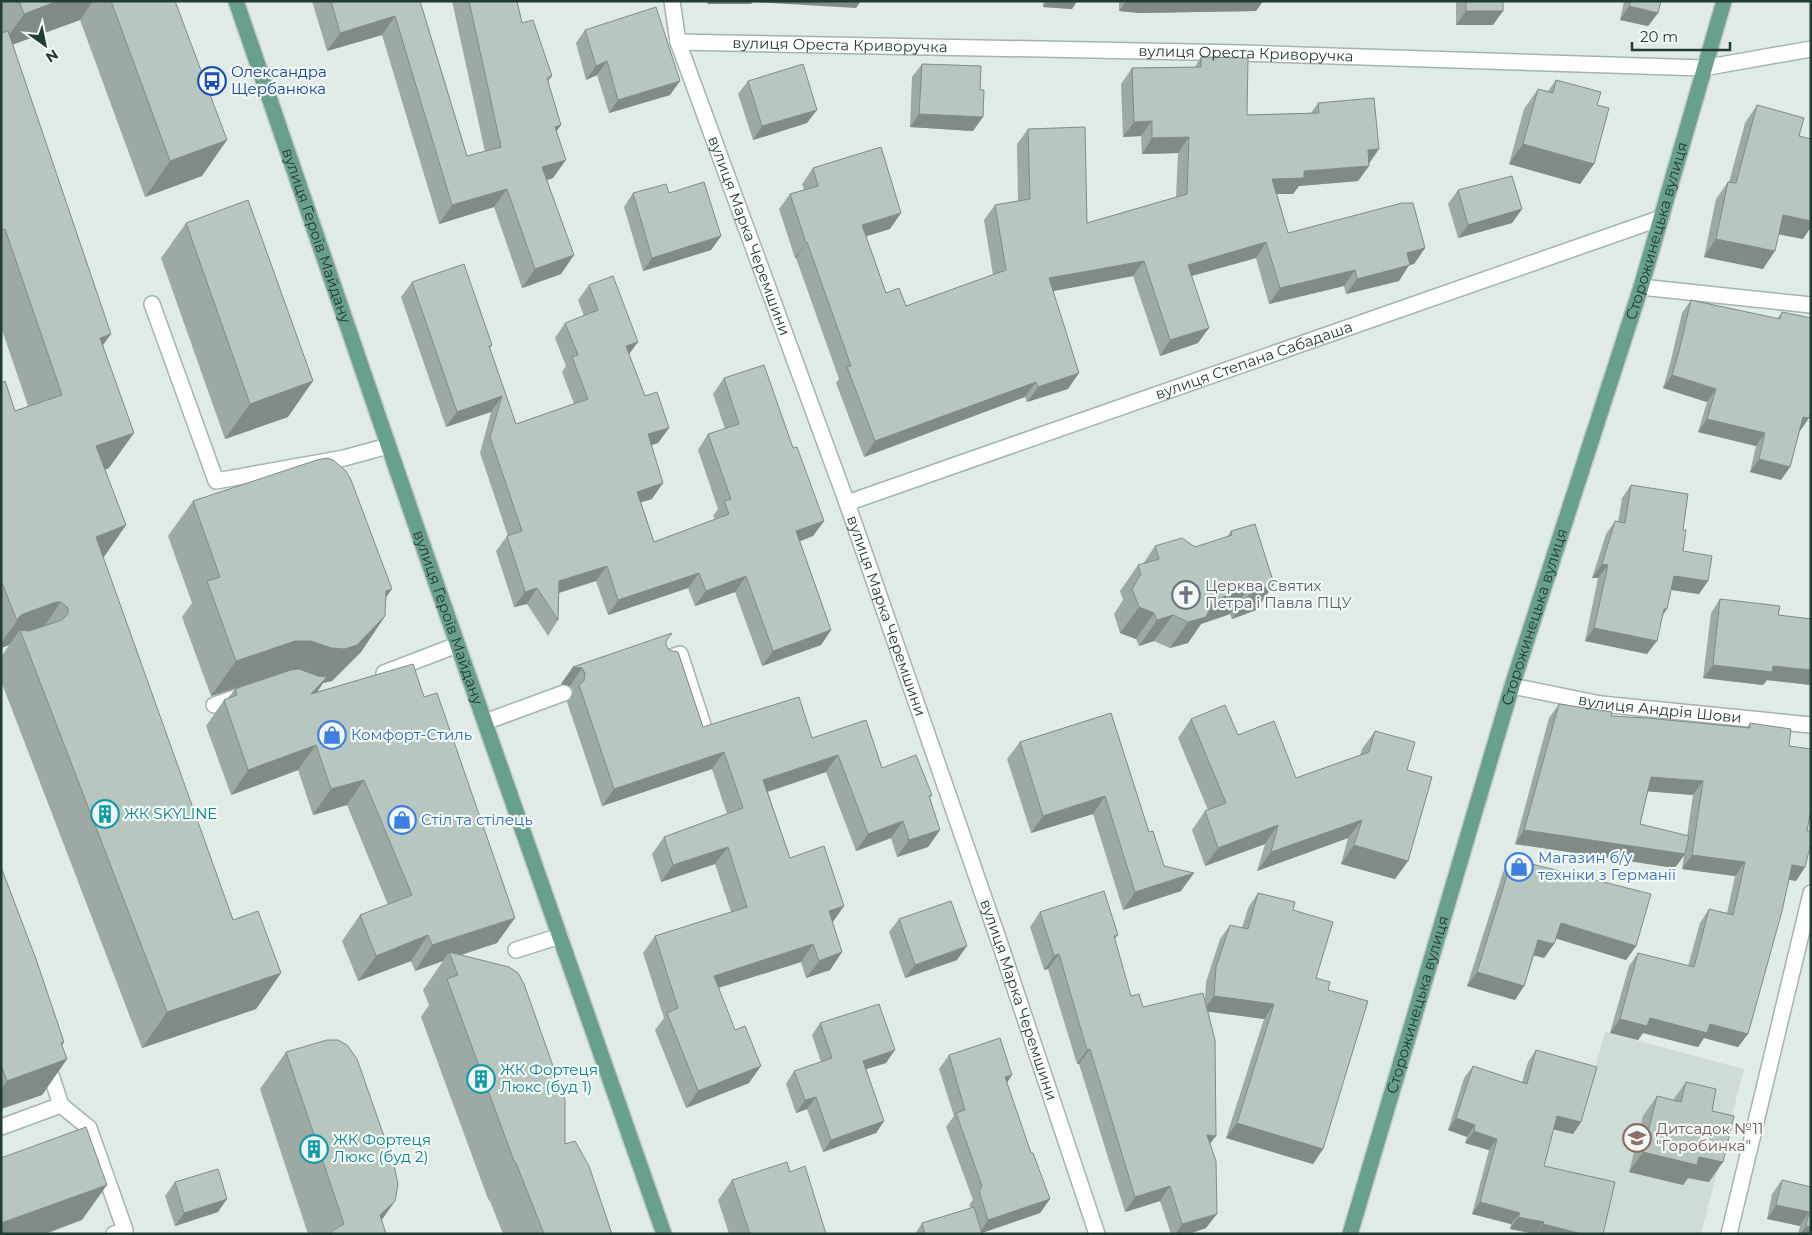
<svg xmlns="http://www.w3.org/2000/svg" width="1812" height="1235" font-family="Montserrat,sans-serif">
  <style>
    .built { fill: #cfdbd5 }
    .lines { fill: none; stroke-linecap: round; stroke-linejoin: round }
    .minor-casing { stroke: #a4b3ad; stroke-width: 18 }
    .major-casing { stroke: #c1c8c6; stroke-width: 18 }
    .minor { stroke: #fff; stroke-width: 15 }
    .major { stroke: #689f8f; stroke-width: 15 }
    .wall { fill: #9daaa4; fill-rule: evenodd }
    .shaded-wall { fill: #808b86 }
    .building { fill: #b7c6bf; stroke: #808b86 }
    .labels { text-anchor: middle; stroke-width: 4.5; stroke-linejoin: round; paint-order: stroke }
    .street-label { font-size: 15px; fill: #223b33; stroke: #f2f8f4 }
    .transit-label { font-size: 15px; fill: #164399; stroke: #f2f8f4; text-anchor: start }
    .worship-label { font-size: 15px; fill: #5b616d; stroke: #f2f8f4; text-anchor: start }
    .shop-label { font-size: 15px; fill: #366cbe; stroke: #f2f8f4; text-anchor: start }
    .culture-label { font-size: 15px; fill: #0d838f; stroke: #f2f8f4; text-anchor: start }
    .education-label { font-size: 15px; fill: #785e54; stroke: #f2f8f4; text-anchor: start }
  </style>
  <rect width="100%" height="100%" fill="#e1ebe6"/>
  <path class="built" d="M1605,1032L1744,1069L1701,1234H1599L1538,1173L1560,1099L1585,1103Z"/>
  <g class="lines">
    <defs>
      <g id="minor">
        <path id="s1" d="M672,1L678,42L847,503L999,941L1097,1234"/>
        <path id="s2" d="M678,42L1241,53L1703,68L1811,49"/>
        <path d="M1641,287L1811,305"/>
        <path d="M152,304L216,481L344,458L388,446"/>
        <path id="s3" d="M847,503L1661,218"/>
        <path d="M663,660L680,654L704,728"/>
        <path d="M384,673L457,645"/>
        <path id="s4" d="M1512,686L1601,704L1811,725"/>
        <path d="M214,705L240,696"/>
        <path d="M485,722L564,693"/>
        <path d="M516,950L560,936"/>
        <path d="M46,1060L61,1105L89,1128L125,1230L114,1234"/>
        <path d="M1,1127L61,1105"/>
        <path d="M1729,1234L1811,893"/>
      </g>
      <g id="major">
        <path id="s5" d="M236,1L415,523L664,1234"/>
        <path id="s6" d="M1350,1234L1512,686L1641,287L1724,1"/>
      </g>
    </defs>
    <use href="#minor" class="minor-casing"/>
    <use href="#major" class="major-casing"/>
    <use href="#minor" class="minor"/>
    <use href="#major" class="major"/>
  </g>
  <g class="wall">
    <path d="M1,1H175L202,176L145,197L80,20L13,44L103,346L109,468L105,470L126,525L103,558L233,920L281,973L256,1009L142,1048L1,681V657L9,645L1,648V383L15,411L28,406L1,327Z"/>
    <path d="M312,1H420L467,156L485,152L452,1H517L522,23L552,76L548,82L561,125L556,132L553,178L547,180L561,274L522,288L494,207L439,224L382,35L327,51Z"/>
    <path d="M1043,1H1077L1072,9L1043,7Z"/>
    <path d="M1119,1H1263L1256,11L1139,13L1119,11Z"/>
    <path d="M1456,1H1503L1493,25H1456Z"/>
    <path d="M1624,1H1661L1658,13L1648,26L1620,20Z"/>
    <path d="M585,30L670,95L609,113L597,75L586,80L576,43Z"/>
    <path d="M1201,57L1247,115L1311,113L1318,103L1379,149L1369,164V166L1358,181L1299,186L1293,194H1277L1288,233L1425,248L1414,264L1409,265L1399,281L1346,294L1344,286L1269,304L1256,258L1191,276L1198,343L1160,356L1133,276L1053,291L1068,389L1027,402L1025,397L864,457L836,383L839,379L796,258H795L779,209L790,194L804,190L802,184L813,168L890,229L866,236L886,293L906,306L993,275L984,220L995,205L1018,201L1017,144L1028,129L1087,223L1176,197L1178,153L1142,154L1141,136L1123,137L1121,84L1132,68L1195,67Z"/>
    <path d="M922,64L980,90L973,131L910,127L912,77Z"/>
    <path d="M1556,80L1597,105L1594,164L1580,184L1509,164L1524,109L1538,89L1548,91Z"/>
    <path d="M748,81L807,123L753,140L738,94Z"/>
    <path d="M1757,105L1810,143L1803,239L1779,234L1763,269L1704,257L1716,199L1728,182H1729L1745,123Z"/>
    <path d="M1458,190L1522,209L1512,223L1458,238L1448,204Z"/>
    <path d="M633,193H669L721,236L711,250L643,271L624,207Z"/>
    <path d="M186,223L288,417L225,439L161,258Z"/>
    <path d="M412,282L492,345L490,349L516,424L574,404L562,372L566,366L555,338L565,323L584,316L578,300L589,285L629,354L645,396L669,428L658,443L651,445L652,499L641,502L654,542L715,519L713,516L718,509L698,450L708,434L725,429L713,394L724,378L793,448L824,521L813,536L800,541L831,630L821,645L762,666L735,592L695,606L688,588L608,615L596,581L559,593L558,620L548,636L527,604L514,607L496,551L507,536H508L480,453L491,412L446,427L401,297Z"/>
    <path d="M1691,300L1777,319L1782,312L1800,431L1790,467L1781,480L1750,472L1756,446L1698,432L1707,402L1663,388L1670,364L1682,313Z"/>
    <path d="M1631,485L1683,530V551L1708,581L1699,594L1671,590L1647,654L1585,641L1598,578H1592L1606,534L1615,521L1618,522L1622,498Z"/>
    <path d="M193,501L386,597L385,616L361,652L332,681L323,683L317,692L497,943L461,955L565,1144L612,1234H503L490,1201L488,1199L421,1017L429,1005L423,990L443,961L415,971L411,961L358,981L342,941L360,915L388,905L347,805L313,815L298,770L231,795L206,726L224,700L227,699L235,689L270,677L211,696L182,617L192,603L168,536Z"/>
    <path d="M1231,531L1274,584L1256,610L1232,619L1230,614L1201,624L1188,643L1170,648L1154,641L1139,646L1136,639L1120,633L1114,614L1123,600L1120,591L1138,565L1143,564L1155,546L1195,547L1227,537Z"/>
    <path d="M1720,599L1778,615L1811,619V685L1767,680L1763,685L1703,678L1711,613Z"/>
    <path d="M666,641V645L703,727L812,738L882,768L932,795L930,798L940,830L928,847L897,857L891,838L856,851L826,772L768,792L790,858L844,906L832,923L842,952L830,970L806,978L801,962L718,988L749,1083L686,1108L655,1030L664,1018L643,953L655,936L731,912L715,864L661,882L652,854L664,837L727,814L712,769L602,806L567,702L572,694L573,690L570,686L561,684L573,667Z"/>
    <path d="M1559,704L1611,716L1747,727L1750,723L1789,746L1807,831L1805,867L1796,881L1789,880L1748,1034L1738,1047L1704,1038L1698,1047L1643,1033L1638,1040L1610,1033L1629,966L1638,953L1688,966L1700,923L1709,909L1727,913L1735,876L1682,869L1684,855L1675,868L1515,844L1549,718ZM1648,791L1693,795L1687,836L1640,824Z"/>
    <path d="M1111,713L1149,832L1164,866L1181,891L1123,910L1093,814L1031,833L1007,759L1020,742Z"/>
    <path d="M1191,719L1238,735L1296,778L1360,755L1362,749L1375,731L1407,770L1408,861L1395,879L1341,864L1348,838L1257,871L1265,844L1205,866L1192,830L1205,811L1208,810L1178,738Z"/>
    <path d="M1512,859L1636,946L1626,960L1556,938L1554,944L1544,958L1534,955L1524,986L1515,1000L1467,986L1503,872Z"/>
    <path d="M1,867L64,1042L62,1045L67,1059L42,1095L1,1109Z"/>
    <path d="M1258,893L1293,910L1316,978L1328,990L1323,1149L1313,1164L1226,1138L1264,1019L1208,1011L1216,1136L1210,1143L1206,1228L1189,1234H1171L1160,1201L1125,1212L1079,1064H1077L1048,969L1044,970L1030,927L1040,912L1118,935L1114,940L1131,996L1143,1007L1205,998L1206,982L1220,939L1230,925L1242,928L1248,908Z"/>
    <path d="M899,919L957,960L905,978L889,932Z"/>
    <path d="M820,1023L886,1063L866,1069L884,1121L876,1133L823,1152L807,1109L796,1113L786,1084L794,1071L821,1062L812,1035Z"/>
    <path d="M1536,1050L1581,1122L1573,1134L1553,1129L1544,1166L1603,1234H1535L1510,1229L1511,1224L1472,1214L1489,1150L1465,1143L1467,1137L1448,1130L1464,1078L1473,1066L1522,1082L1528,1062Z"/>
    <path d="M286,1052L395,1201L381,1220L386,1234H308L260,1089Z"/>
    <path d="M949,1055L1007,1083L1031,1153L1050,1199L1040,1213L982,1233V1234H915L922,1223L971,1208L969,1205L973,1200L946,1127L954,1116L939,1069Z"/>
    <path d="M1686,1082L1712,1111L1709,1182L1688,1178L1683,1185L1629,1172L1643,1116L1657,1096L1673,1100Z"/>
    <path d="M790,1172L826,1234H729L718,1200L732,1180Z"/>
    <path d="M1782,1180L1811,1187V1234H1798L1800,1226L1767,1219L1772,1194Z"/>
    <path d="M175,1182L218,1212L175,1226L165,1196Z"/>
  </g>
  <g class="shaded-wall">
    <path d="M58,1H93L80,20L1,49V46L24,14Z"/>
    <path d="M709,1H861L856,8L753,2L751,4H707Z"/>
    <path d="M1047,1H1077L1072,9L1043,7Z"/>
    <path d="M1126,1H1263L1256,11L1139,13L1119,11Z"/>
    <path d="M1629,6L1658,13L1648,26L1620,20Z"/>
    <path d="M1466,11H1503L1493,25H1456Z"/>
    <path d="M395,16L382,35L327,51L340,33Z"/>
    <path d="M607,61L597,75L586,80L596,66Z"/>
    <path d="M680,81L670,95L609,113L618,100Z"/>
    <path d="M817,110L807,123L753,140L762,126Z"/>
    <path d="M919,114L983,117L973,131L910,127Z"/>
    <path d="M1152,121L1141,136L1123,137L1134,122Z"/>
    <path d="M561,125L548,143L555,127Z"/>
    <path d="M1189,137L1178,153L1142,154L1152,138Z"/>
    <path d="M227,140L202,176L145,197L170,161Z"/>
    <path d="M1523,144L1594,164L1580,184L1509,164Z"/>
    <path d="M1379,149L1368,164V150Z"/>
    <path d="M566,160L553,178L529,186L542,167Z"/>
    <path d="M1369,166L1358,181L1299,186L1293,194H1262L1272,179L1304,171Z"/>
    <path d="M507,189L494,207L439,224L452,205Z"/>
    <path d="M1522,209L1512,223L1458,238L1468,225Z"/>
    <path d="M901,213L890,229L851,241L862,225Z"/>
    <path d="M1783,215L1811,221V227L1803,239L1771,233Z"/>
    <path d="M721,236L711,250L643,271L652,258Z"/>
    <path d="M1716,239L1775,251L1763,269L1704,257Z"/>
    <path d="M807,242L796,258H795L806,243Z"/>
    <path d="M1266,242L1256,258L1177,280L1188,265Z"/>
    <path d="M1425,248L1414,264L1409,265L1399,281L1346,294L1357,279L1407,253Z"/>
    <path d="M574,255L561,274L522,288L535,269Z"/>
    <path d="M1144,261L1133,276L1038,294L1049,278Z"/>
    <path d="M1355,270L1344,286L1269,304L1280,288Z"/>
    <path d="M1209,328L1198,343L1160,356L1170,340Z"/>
    <path d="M111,334L86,369L100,338Z"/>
    <path d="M638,342L627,357L626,346Z"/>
    <path d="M1079,373L1068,389L1027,402L1038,387Z"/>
    <path d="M1672,375L1716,389L1707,402L1663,388Z"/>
    <path d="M313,381L288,417L225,439L250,404Z"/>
    <path d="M1036,382L1025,397L864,457L875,441Z"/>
    <path d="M502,396L491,412L446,427L457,412Z"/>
    <path d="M1803,417L1809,418L1800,431L1794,430Z"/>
    <path d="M1707,419L1765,433L1756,446L1698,432Z"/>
    <path d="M669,428L658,443L637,450L648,434Z"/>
    <path d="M134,433L109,468L71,482L96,446Z"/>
    <path d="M1759,459L1790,467L1781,480L1750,472Z"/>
    <path d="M663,483L652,499L626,507L637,492Z"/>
    <path d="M824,521L813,536L785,547L796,531Z"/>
    <path d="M126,525L101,561L96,537Z"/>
    <path d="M1602,564L1608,565L1598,578H1592Z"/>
    <path d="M607,566L596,581L548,596L559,581Z"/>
    <path d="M699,573L688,588L608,615L618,600Z"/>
    <path d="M746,576L735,592L695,606L706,591Z"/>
    <path d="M1674,576L1708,581L1699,594L1665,589Z"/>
    <path d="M1274,584L1256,610L1232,619L1250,593Z"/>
    <path d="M537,588L527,604L514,607L525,592Z"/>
    <path d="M392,589L367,624L386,591Z"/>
    <path d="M1248,589L1230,614L1201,624L1188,643L1170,648L1188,622L1214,600Z"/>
    <path d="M56,602H61L36,638L20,630L9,645L1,648V643L17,621L19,617L23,614Z"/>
    <path d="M1139,607L1154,613L1136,639L1120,633Z"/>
    <path d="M1664,609H1667L1658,622Z"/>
    <path d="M1173,615L1154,641L1139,646L1157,620Z"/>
    <path d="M385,616L361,652L332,681L323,683L310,703L270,677L211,696L236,661L295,641Z"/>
    <path d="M1594,628L1657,641L1647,654L1585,641Z"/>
    <path d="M831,630L821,645L762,666L773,651Z"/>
    <path d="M1713,665L1773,666L1811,670V685L1767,680L1763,685L1703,678Z"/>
    <path d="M573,667L582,668L570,686L561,684Z"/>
    <path d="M316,745L298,770L231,795L248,770Z"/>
    <path d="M724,752L712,769L602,806L614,789Z"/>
    <path d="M838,755L826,772L751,797L763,780Z"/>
    <path d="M1651,777L1703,781L1693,795L1642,791Z"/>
    <path d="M364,780L347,805L313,815L331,789Z"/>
    <path d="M1105,796L1093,814L1031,833L1043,816Z"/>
    <path d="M1362,820L1348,838L1257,871L1271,852Z"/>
    <path d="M903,821L891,838L856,851L868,834Z"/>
    <path d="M1278,825L1265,844L1205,866L1218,848Z"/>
    <path d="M940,830L928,847L897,857L909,840Z"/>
    <path d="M1524,830L1685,854L1675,868L1515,844Z"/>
    <path d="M1354,845L1408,861L1395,879L1341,864Z"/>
    <path d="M728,847L715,864L661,882L673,865Z"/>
    <path d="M1692,855L1745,862L1735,876L1682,869Z"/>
    <path d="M1792,865L1805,867L1796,881L1782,878Z"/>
    <path d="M1194,873L1181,891L1123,910L1135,892Z"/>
    <path d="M844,906L832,923L829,911Z"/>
    <path d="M515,918L497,943L451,958L449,952L443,961L415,971L432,945Z"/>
    <path d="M1561,923L1636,946L1626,960L1551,937Z"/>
    <path d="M428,935L411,961L358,981L376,956Z"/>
    <path d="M1538,940L1554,944L1544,958L1528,954Z"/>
    <path d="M813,944L801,962L702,993L714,976Z"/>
    <path d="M967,946L957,960L905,978L915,965Z"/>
    <path d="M842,952L830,970L806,978L819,961Z"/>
    <path d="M1059,954L1048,969L1044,970L1054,956Z"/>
    <path d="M1477,972L1524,986L1515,1000L1467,986Z"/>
    <path d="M281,973L256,1009L142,1048L167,1012Z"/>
    <path d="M1214,996L1274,1004L1264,1019L1203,1011Z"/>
    <path d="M1650,1018L1710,1024L1748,1034L1738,1047L1704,1038L1698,1047L1643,1033L1638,1040L1610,1033L1620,1019Z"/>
    <path d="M64,1042L47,1066L67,1059L42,1095L1,1109V1089L7,1081L61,1043Z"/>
    <path d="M1090,1049L1079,1064H1077L1087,1050Z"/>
    <path d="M895,1050L886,1063L854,1073L863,1061Z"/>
    <path d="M761,1066L749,1083L686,1108L698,1091Z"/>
    <path d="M1012,1075L1003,1089L1005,1077Z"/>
    <path d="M816,1097L807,1109L796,1113L805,1100Z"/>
    <path d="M1557,1116L1581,1122L1573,1134L1548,1128Z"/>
    <path d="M1456,1118L1475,1125L1467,1137L1448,1130Z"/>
    <path d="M884,1121L876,1133L823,1152L831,1140Z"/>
    <path d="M1237,1123L1323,1149L1313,1164L1226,1138Z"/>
    <path d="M1474,1131L1497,1139L1489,1150L1465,1143Z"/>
    <path d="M1207,1135L1216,1136L1205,1150Z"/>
    <path d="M1643,1152L1699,1157L1723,1162L1709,1182L1688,1178L1683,1185L1629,1172Z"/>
    <path d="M107,1185L82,1220L45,1234H1V1223Z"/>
    <path d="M1170,1186L1160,1201L1125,1212L1135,1197Z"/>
    <path d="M227,1199L218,1212L175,1226L184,1213Z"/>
    <path d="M1050,1199L1040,1213L979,1234L988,1220Z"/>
    <path d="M395,1201L372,1234L380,1215Z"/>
    <path d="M1480,1202L1520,1213L1511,1224L1472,1214Z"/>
    <path d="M1776,1205L1809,1212L1800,1226L1767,1219Z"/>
    <path d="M1217,1214L1206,1228L1189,1234H1176L1182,1224Z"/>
    <path d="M1518,1217L1544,1222L1536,1234L1510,1229Z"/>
    <path d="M1543,1224L1582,1234H1537Z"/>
    <path d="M1806,1226L1811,1227V1234H1800Z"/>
  </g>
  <g class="building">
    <path d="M19,1H58L24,14Z"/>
    <path d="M111,1H175L227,140L170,161Z"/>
    <path d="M331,1H420L467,156L501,147L469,1H517L522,23L533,20L552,76L547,78L561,125L555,127L566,160L542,167L574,255L535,269L507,189L452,205L395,16L340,33Z"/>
    <rect x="1466" y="1" width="37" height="10"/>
    <path d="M1631,1H1661L1658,13L1629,6Z"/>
    <path d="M656,7L680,81L618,100L607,61L596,66L585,30Z"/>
    <path d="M8,31L111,334L100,338L134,433L96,446L126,525L96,537L233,920L258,911L281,973L167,1012L20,630L29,631L62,620L68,614V608L61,602H56L23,614L19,617L17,621L1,580V383L5,381L15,411L62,395L5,229L1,230V33Z"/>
    <path d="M1201,57L1248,58L1247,115L1319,113L1318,103L1374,98L1379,149L1368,150L1369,166L1304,171V178L1272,179L1288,233L1402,203H1413L1425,248L1407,253L1410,265L1357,279L1355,270L1280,288L1266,242L1188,265L1209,328L1170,340L1144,261L1049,278L1079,373L1038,387L1036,382L875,441L847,367L851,366L807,242L806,243L790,194L818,186L813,168L881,147L901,213L862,225L886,293L899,288L906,306L1006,270L995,205L1030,199L1028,129L1085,127L1087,223L1187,194L1189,137L1152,138V121L1134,122L1132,68L1201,67Z"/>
    <path d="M803,64L817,110L762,126L748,81Z"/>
    <path d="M922,64L981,66L980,90H984L983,117L919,114Z"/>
    <path d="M1556,80L1601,92L1597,105L1609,108L1594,164L1523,144L1538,89L1553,93Z"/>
    <path d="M1757,105L1804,118L1799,136L1811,139L1810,143H1811V221L1783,215L1775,251L1716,239L1728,182L1736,183Z"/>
    <path d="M1512,176L1522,209L1468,225L1458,190Z"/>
    <path d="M704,182L721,236L652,258L633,193L666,184L669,193Z"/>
    <path d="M248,200L313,381L250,404L186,223Z"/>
    <path d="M464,264L492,345L489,346L516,424L588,399L572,357L578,355L565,323L598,310L589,285L613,276L638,342L626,346L645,396L657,392L669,428L648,434L663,483L637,492L654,542L729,514L724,501L731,499L708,434L739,424L724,378L764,365L793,448L797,447L824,521L796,531L831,630L773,651L746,576L706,591L699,573L618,600L607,566L559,581L558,620L537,588L525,592L507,536L522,531L490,437L502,396L457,412L412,282Z"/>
    <path d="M1691,300L1780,319L1782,312L1811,318V411L1809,418L1803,417L1790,467L1759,459L1765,433L1707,419L1716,389L1672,375L1679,351Z"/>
    <path d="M327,458L333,460L346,471L351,480L392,589L386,591L385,616L357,645L345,649L331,648L311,641H295L236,661L207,581L220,577L193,501L317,460Z"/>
    <path d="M1631,485L1688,494L1683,530H1686L1683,551L1712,556L1708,581L1674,576L1667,609H1664L1657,641L1594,628L1608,565L1602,564L1615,521L1625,523Z"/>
    <path d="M1255,524L1274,584L1250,593L1248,589L1214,600L1206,617L1188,622L1173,615L1157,620L1154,613L1139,607L1132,589L1141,574L1138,565L1159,559L1155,546L1182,538L1195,547L1232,535L1231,531Z"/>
    <path d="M1720,599L1780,606L1778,615L1811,619V670L1773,666L1772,672L1713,665Z"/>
    <path d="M672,633L666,641V645L669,650L678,652L703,727L799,697L812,738L866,720L882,768L916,755L932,795L929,796L940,830L909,840L903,821L868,834L838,755L763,780L790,858L824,846L844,906L829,911L842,952L819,961L813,944L714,976L735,1030L745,1026L761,1066L698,1091L667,1013L678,1008L655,936L747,907L728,847L673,865L664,837L743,808L724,752L614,789L579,685L584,681L585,673L582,668L573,667Z"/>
    <path d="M413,664L424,697L437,693L515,918L432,945L428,935L376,956L360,915L412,895L364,780L331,789L316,745L248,770L224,700L237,695L235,689L291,670L299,669L318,676L327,677L311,694Z"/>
    <path d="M1559,704L1612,712L1611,716L1647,718L1750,728V723L1791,729L1789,746L1811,749V809L1807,831H1811V843L1805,867L1792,865L1782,911L1748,1034L1710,1024L1707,1033L1650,1018L1647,1026L1620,1019L1638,953L1694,967L1709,909L1733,915L1745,862L1692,855L1703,781L1651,777L1640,824L1689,836L1685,854L1524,830Z"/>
    <path d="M1225,705L1238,735L1274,721L1296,778L1369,752L1375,731L1415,742L1407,770L1432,777L1408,861L1354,845L1362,820L1271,852L1278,825L1218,848L1205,811L1226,803L1191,719Z"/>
    <path d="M1111,713L1149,832L1153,831L1164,866L1194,873L1135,892L1105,796L1043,816L1020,742Z"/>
    <path d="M1512,859L1651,894L1636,946L1561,923L1554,944L1538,940L1524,986L1477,972Z"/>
    <path d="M1,867L36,959L64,1042L61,1043L67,1059L7,1081L1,1065Z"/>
    <path d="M1104,891L1118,935L1114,936L1131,996L1139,994L1143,1007L1203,993L1215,1040L1216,1136L1207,1135L1216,1161L1217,1214L1182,1224L1170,1186L1135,1197L1090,1049L1087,1050L1059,954L1054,956L1040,912Z"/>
    <path d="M1258,893L1295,902L1293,910L1333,922L1316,978L1330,982L1328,990L1368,1001L1323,1149L1237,1123L1274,1004L1214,996L1216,967L1230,925L1248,929Z"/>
    <path d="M951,901L967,946L915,965L899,919Z"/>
    <path d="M449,952L509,967L518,973L524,984L565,1100V1144L575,1141L589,1166L612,1234H544L516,1163L514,1161L447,979L458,975Z"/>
    <path d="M879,1004L895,1050L863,1061L884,1121L831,1140L816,1097L805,1100L794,1071L832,1058L820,1023Z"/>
    <path d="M1000,1038L1012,1075L1005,1077L1031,1153H1033L1050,1199L988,1220L979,1191L982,1186L956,1113L965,1110L949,1055Z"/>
    <path d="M327,1040H338L347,1045L357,1059L394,1165L398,1184L395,1201L380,1215L386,1234H331L332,1231L344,1224L286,1052Z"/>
    <path d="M1536,1050L1597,1067L1581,1122L1557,1116L1544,1166L1615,1182L1603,1234H1582L1543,1224L1544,1222L1518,1217L1520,1213L1480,1202L1497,1139L1474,1131L1475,1125L1456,1118L1473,1066L1527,1084Z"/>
    <path d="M1686,1082L1716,1089L1712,1111L1734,1116L1723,1162L1699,1157L1697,1165L1643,1152L1657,1096L1681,1102Z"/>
    <path d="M86,1127L107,1185L1,1223V1158Z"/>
    <path d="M787,1162L790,1172L805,1166L826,1234H750L732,1180Z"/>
    <path d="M218,1169L227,1199L184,1213L175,1182Z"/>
    <path d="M1782,1180L1811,1187V1227L1806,1226L1809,1212L1776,1205Z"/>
    <path d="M974,1207L982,1234H925L922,1223Z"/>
  </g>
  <defs>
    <symbol id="bus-ring" viewBox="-11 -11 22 22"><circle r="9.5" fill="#f2f8f4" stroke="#1a4fb4" stroke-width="1.5"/><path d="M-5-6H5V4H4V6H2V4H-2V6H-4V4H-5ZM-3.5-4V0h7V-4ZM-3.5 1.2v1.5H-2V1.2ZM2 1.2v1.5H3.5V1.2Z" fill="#1a4fb4"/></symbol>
    <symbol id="church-ring" viewBox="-11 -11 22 22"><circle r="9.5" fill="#f2f8f4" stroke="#6b7280" stroke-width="1.5"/><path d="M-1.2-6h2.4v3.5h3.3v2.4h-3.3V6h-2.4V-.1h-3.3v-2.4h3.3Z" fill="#6b7280"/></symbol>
    <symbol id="shop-ring" viewBox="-11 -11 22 22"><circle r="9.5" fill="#f2f8f4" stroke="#3f7fe0" stroke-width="1.5"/><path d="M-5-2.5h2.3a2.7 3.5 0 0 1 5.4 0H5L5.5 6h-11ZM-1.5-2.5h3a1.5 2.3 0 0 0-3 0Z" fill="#3f7fe0"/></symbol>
    <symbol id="building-ring" viewBox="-11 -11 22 22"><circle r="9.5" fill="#f2f8f4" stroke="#0f9aa8" stroke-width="1.5"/><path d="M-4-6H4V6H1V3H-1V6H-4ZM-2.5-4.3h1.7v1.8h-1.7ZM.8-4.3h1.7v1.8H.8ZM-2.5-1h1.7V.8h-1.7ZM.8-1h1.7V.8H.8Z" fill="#0f9aa8"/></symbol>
    <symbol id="school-ring" viewBox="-11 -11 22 22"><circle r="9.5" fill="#f2f8f4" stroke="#8d6e63" stroke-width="1.5"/><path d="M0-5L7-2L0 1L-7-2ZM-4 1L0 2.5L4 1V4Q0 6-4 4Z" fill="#8d6e63"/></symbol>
  </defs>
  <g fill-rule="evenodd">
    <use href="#bus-ring" x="196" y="65" width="32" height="32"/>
    <use href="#church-ring" x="1170" y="579" width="32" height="32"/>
    <use href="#shop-ring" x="316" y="719" width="32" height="32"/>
    <use href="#building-ring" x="89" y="798" width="32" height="32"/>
    <use href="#shop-ring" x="386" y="804" width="32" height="32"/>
    <use href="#shop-ring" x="1503" y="851" width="32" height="32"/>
    <use href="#building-ring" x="465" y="1063" width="32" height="32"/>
    <use href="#school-ring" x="1621" y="1122" width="32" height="32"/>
    <use href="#building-ring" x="298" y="1133" width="32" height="32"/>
  </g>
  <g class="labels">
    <g class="street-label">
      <text dy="5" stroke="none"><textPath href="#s2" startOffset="162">вулиця Ореста Криворучка</textPath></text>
      <text dy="5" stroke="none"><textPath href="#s2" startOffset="568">вулиця Ореста Криворучка</textPath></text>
      <text dy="5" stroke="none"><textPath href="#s6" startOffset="1049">Сторожинецька вулиця</textPath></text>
      <text dy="5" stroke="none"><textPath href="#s5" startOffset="248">вулиця Героїв Майдану</textPath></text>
      <text dy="5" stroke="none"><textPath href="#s1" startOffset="248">вулиця Марка Черемшини</textPath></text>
      <text dy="5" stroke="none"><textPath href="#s3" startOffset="431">вулиця Степана Сабадаша</textPath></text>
      <text dy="5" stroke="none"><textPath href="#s1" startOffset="652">вулиця Марка Черемшини</textPath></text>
      <text dy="5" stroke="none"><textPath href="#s6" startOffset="644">Сторожинецька вулиця</textPath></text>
      <text dy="5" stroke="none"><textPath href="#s5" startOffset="652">вулиця Героїв Майдану</textPath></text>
      <text dy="5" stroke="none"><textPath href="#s4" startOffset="150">вулиця Андрія Шови</textPath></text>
      <text dy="5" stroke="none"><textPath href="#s1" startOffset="1058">вулиця Марка Черемшини</textPath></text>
      <text dy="5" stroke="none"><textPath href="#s6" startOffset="239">Сторожинецька вулиця</textPath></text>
    </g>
    <g class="transit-label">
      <text x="231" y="77">Олександра<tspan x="231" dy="17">Щербанюка</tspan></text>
    </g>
    <g class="worship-label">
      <text x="1205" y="591">Церква Святих<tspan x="1205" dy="17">Петра і Павла ПЦУ</tspan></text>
    </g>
    <g class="shop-label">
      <text x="351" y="740">Комфорт-Стиль</text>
      <text x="421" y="825">Стіл та стілець</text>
      <text x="1538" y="863">Магазин б/у<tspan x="1538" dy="17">техніки з Германії</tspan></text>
    </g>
    <g class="culture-label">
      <text x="124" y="819">ЖК SKYLINE</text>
      <text x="500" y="1075">ЖК Фортеця<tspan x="500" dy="17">Люкс (буд 1)</tspan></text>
      <text x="333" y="1145">ЖК Фортеця<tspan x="333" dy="17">Люкс (буд 2)</tspan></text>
    </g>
    <g class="education-label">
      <text x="1656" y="1134">Дитсадок №11<tspan x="1656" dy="17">"Горобинка"</tspan></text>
    </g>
  </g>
  <rect width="1812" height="1235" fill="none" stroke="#223b33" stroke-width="5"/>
  <g transform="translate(45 45) rotate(147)" stroke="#f2f8f4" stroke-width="4" paint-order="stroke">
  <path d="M0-4L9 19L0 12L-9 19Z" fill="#223b33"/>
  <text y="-8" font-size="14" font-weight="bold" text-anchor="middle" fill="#223b33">N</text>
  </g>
  <path d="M1632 42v8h98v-8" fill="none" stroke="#223b33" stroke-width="2.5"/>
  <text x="1640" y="42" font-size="15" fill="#223b33" stroke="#f2f8f4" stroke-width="4" paint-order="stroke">20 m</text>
</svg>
